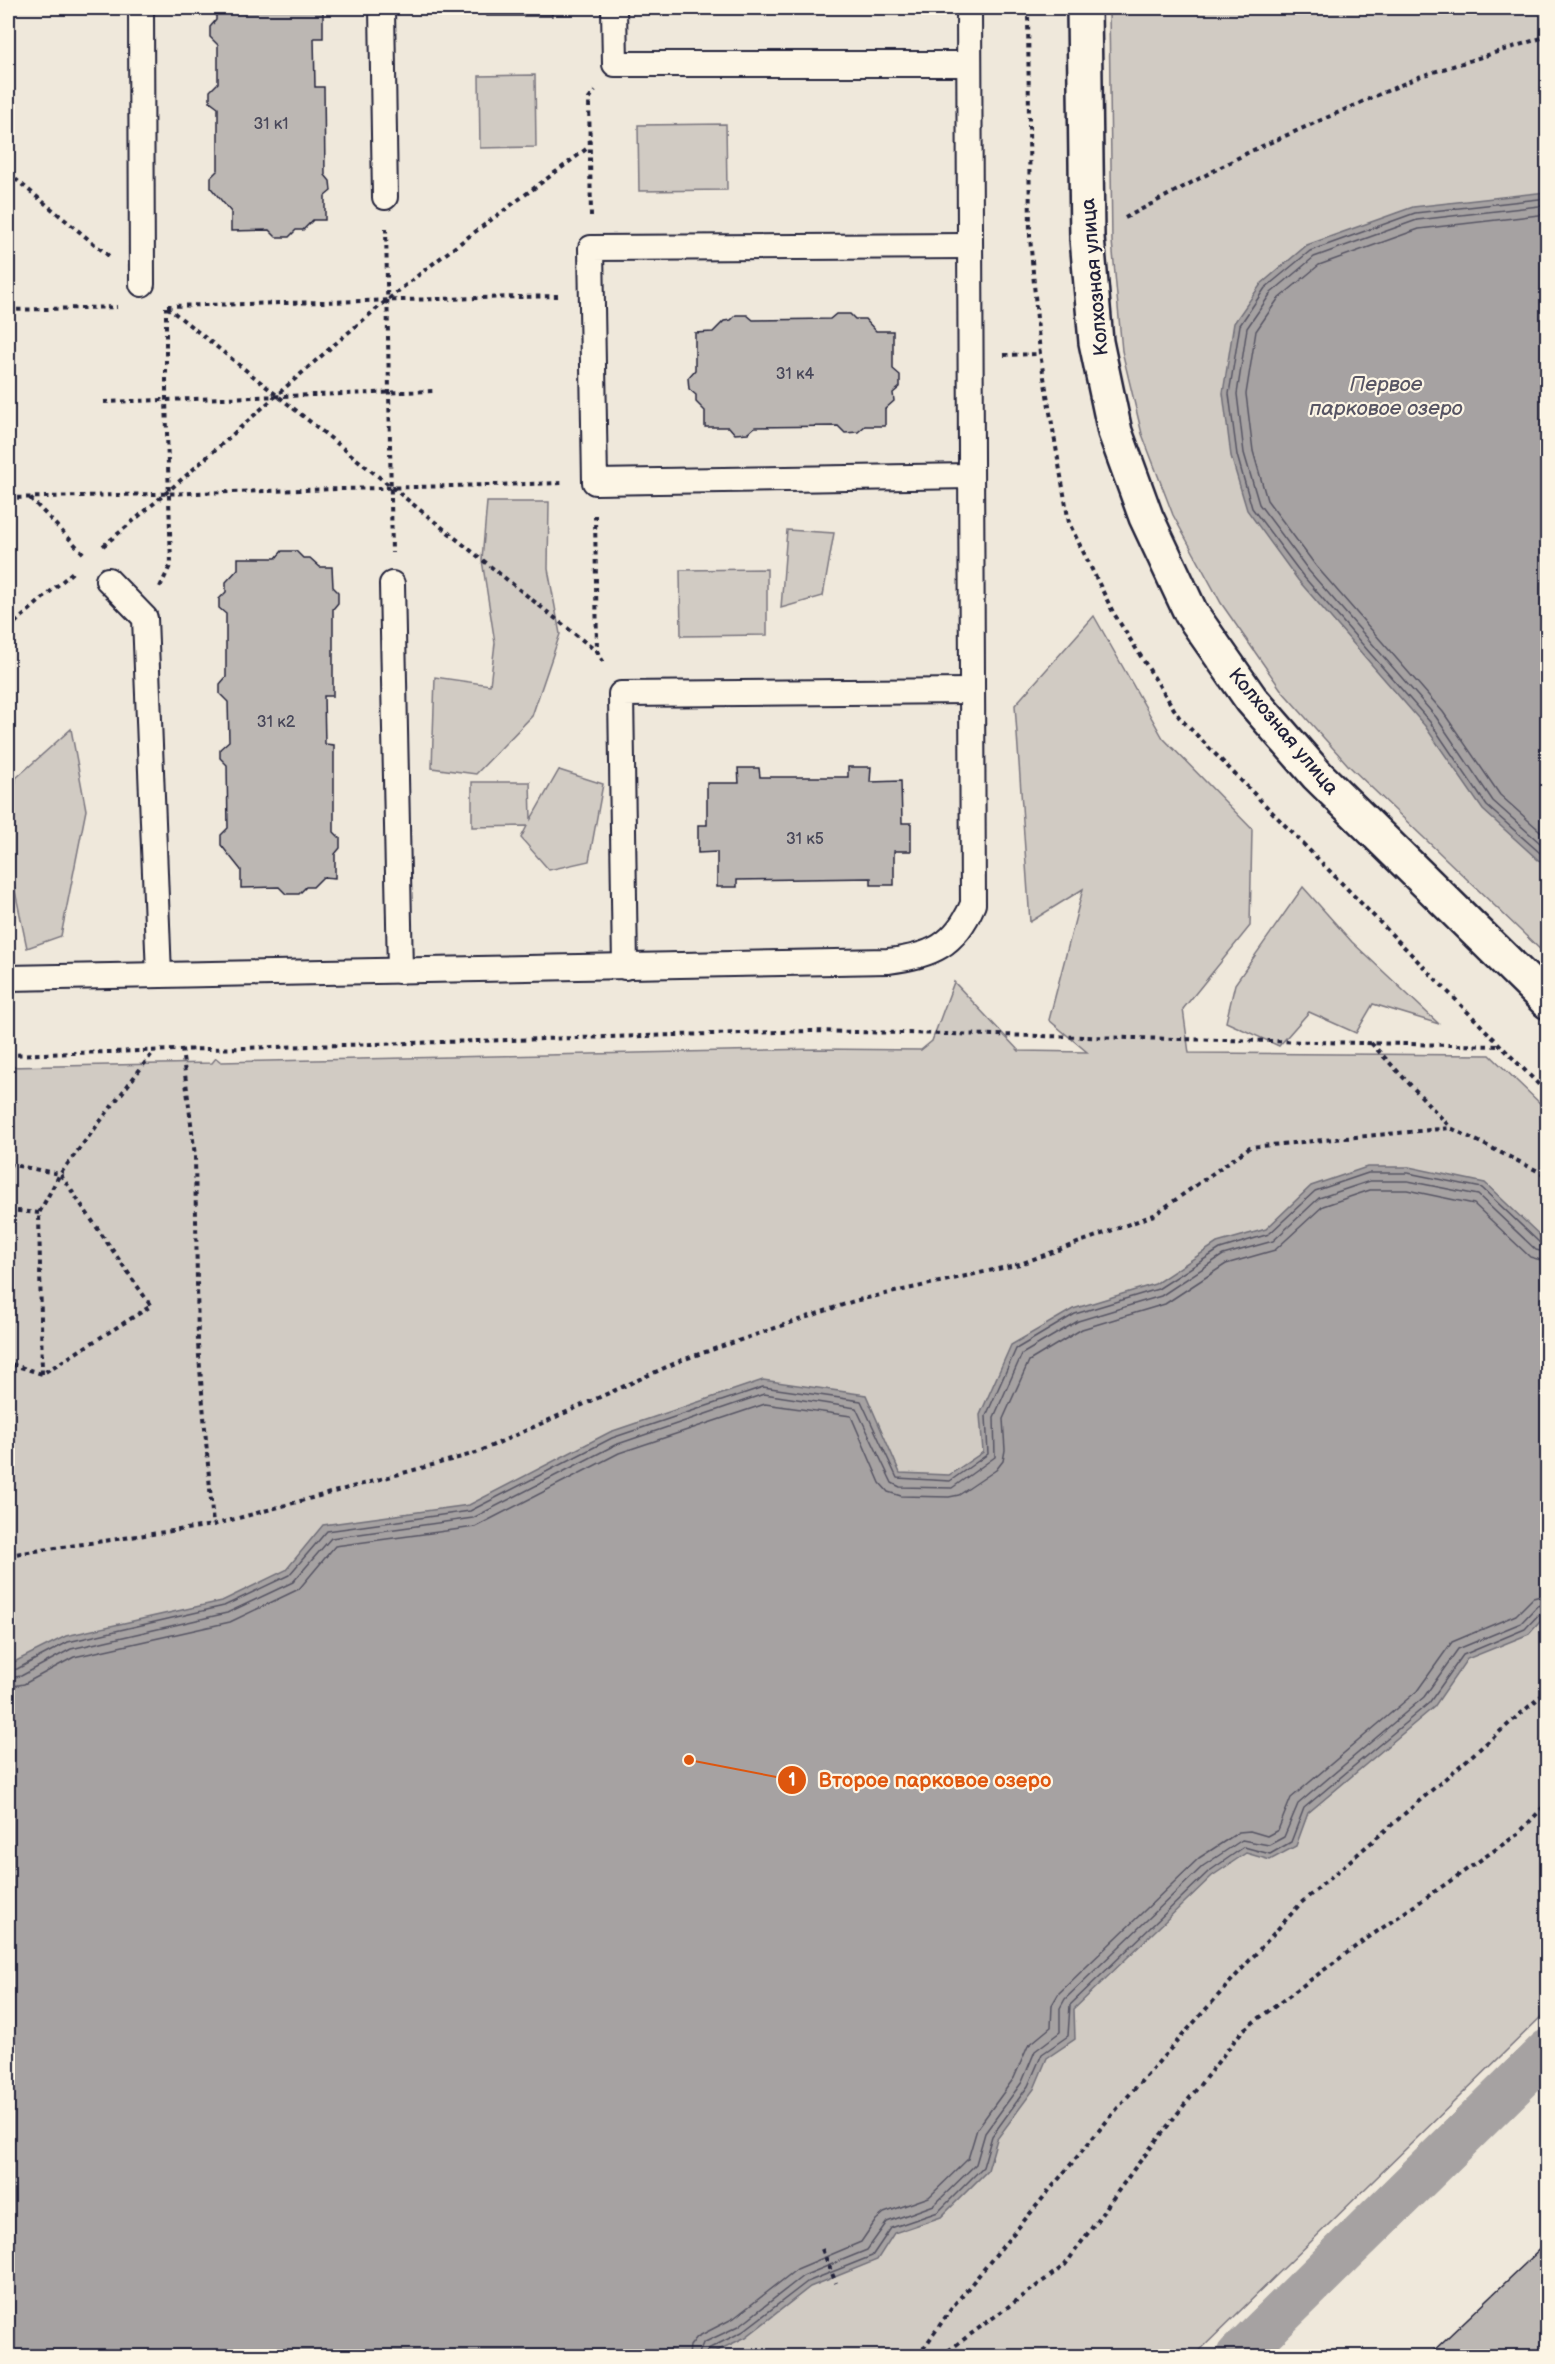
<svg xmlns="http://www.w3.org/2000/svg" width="1555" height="2364" font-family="'Balsamiq Sans',sans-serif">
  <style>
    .green { fill: #d1cbc3; stroke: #7a767f; stroke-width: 1.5 }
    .water { fill: #a6a2a2; stroke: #716f79; stroke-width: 1.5 }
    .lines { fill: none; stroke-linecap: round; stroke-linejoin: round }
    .shore { stroke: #575564; stroke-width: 1.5 }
    .canal { stroke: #a6a2a2; stroke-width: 44 }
    .building { fill: #bcb7b3; stroke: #22223b; stroke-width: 1.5 }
    .service-casing { stroke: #22223b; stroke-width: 28 }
    .secondary-casing { stroke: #22223b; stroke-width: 38 }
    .path { stroke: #22223b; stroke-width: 4; stroke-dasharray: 4.5 4.5; stroke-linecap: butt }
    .service { stroke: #fcf5e5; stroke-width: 24 }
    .secondary { stroke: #fcf5e5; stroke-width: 33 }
    .labels { text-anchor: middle; stroke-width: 4.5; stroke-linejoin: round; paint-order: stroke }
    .number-label { font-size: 16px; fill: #484759 }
    .street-label { font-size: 20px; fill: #22223b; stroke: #fcf5e5 }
    .water-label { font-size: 21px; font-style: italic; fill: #575564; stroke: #fcf5e5 }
    .leader { fill: none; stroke: #de560e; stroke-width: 2 }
    .callout-dot { fill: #de560e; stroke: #fcf5e5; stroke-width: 2 }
    .mark-label { font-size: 18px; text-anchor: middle; font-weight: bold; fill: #fff }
    .callout-label { font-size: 21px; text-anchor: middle; font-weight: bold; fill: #de560e; stroke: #fcf5e5; stroke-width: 4.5; stroke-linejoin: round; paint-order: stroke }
  </style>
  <rect width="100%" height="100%" fill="#efe8db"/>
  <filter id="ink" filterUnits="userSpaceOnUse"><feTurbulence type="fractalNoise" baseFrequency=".0167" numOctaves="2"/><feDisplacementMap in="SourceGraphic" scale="12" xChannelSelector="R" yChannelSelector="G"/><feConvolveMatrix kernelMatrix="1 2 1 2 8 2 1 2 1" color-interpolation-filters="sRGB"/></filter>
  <g filter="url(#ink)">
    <g class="green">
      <path d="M1109,8H1547V956L1348,765L1282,691L1221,603L1173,515L1142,434L1122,351L1112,241Z"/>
      <path d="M535,75L536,147L480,148L479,76Z"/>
      <path d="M726,124L727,190L639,191L638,125Z"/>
      <path d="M487,502H549L548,569L560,634L532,716L476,774L432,768L435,677L490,685L495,643L482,560Z"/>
      <path d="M787,530L834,533L823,596L781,608Z"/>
      <path d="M767,569V635L681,636L680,570Z"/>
      <path d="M1094,616L1163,738L1252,829L1250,926L1183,1009L1189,1053L1490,1055L1547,1110V2011L1194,2356H8V1067L212,1063L216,1058L221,1062L817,1049L921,1050L932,1041L954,982L1019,1051L1087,1052L1049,1020L1083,889L1030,922L1015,705Z"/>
      <path d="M71,729L86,810L61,936L27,948L8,858L16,778Z"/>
      <path d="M559,770L603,784L589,861L549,870L521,838L527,826L472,827V782H530L531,819Z"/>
      <path d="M1303,887L1352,942L1439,1024L1373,1004L1356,1033L1309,1012L1279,1046L1226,1022L1235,984Z"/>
    </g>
    <g class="water">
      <path d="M1547,192H1548L1547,868L1483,810L1425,726L1298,580L1247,510L1231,456L1223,393L1234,323L1261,284L1307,245L1413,207Z"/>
      <path d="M1367,1167H1409L1485,1183L1547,1242V1614L1529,1634L1467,1659L1434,1707L1308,1813L1296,1846L1270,1860L1246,1853L1212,1876L1074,2009L1075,2039L1047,2058L1034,2089L997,2139L988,2170L941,2217L894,2233L877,2260L810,2287L746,2337L706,2356H8V1665L66,1636L222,1601L286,1570L323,1525L469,1505L610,1432L763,1380L866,1395L900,1473L949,1475L983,1452L980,1415L1011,1345L1073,1309L1155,1284L1217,1243L1266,1229L1311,1186Z"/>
    </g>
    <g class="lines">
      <g class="shore">
        <path d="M1548,198L1415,213L1310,251L1265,288L1240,325L1229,394L1237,455L1252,508L1303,576L1430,722L1487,806L1548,860"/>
        <path d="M1548,205L1417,220L1314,257L1271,293L1247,328L1237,394L1244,453L1259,504L1309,571L1436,717L1493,801L1548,850"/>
        <path d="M1548,214L1419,229L1319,265L1278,299L1256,331L1246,394L1253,451L1267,500L1316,566L1443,712L1500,795L1548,838"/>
        <path d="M8,1670L17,1669L68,1642L224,1606L289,1575L327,1531L470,1511L612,1438L763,1387L861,1401L897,1478L950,1481L988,1454L986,1416L1016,1349L1075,1314L1158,1289L1220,1249L1269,1234L1315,1191L1368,1173H1408L1482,1188L1541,1244L1548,1246"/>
        <path d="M8,1678L21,1676L71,1649L227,1613L293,1582L331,1538L473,1518L615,1445L764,1394L856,1408L892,1483L900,1487L952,1488L995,1457L994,1417L1022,1354L1078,1321L1161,1296L1223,1255L1273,1241L1319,1198L1370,1181H1408L1478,1195L1536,1250L1548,1253"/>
        <path d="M8,1687L24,1684L74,1657L230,1622L299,1589L335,1546L475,1527L619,1453L765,1404L851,1416L880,1483L888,1492L901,1496L949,1497L959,1495L996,1470L1003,1461L1005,1450L1003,1419L1029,1361L1082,1329L1165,1304L1226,1264L1275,1250L1323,1206L1370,1190H1407L1474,1204L1530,1257L1548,1262"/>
        <path d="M689,2356L690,2346L697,2337L734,2318L797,2269L861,2242L876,2220L884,2213L929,2197L968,2159L977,2129L1014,2078L1028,2046L1051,2027L1052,2005L1059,1993L1199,1858L1239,1832L1250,1831L1267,1836L1278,1830L1291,1798L1417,1691L1452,1642L1516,1615L1533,1598L1548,1594"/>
        <path d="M698,2356L703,2343L739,2326L803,2276L867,2250L887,2222L934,2205L976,2164L985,2133L1022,2082L1035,2051L1060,2032V2008L1065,1999L1203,1866L1242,1840L1269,1845L1284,1837L1298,1804L1424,1697L1458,1649L1521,1623L1537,1606L1548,1603"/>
        <path d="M705,2356L708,2349L742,2332L807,2282L872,2256L891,2228L938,2212L983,2167L992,2136L1028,2086L1042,2054L1068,2036L1070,2005L1208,1872L1244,1847L1270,1854L1291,1842L1304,1808L1429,1703L1463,1655L1525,1629L1541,1612L1548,1611"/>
      </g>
      <path class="canal" d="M1238,2356L1548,2051"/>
    </g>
    <g class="building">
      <path d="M216,8H323V38H314L315,87H324L325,175L330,181L331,191L325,196V220H313L303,230H296L289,237H276L269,230L231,231V212L211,188V177L218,170V107L210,101V91L218,83V45L210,37V27L216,20Z"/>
      <rect x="487" y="8" width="65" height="8"/>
      <path d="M836,314H850L855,319H865L876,331H893V369L900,375V387L893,393L894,401L885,409V426H865L858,432L845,433L838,426L755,427L748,433L735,434L729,427H705V411L696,402V395L689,389L688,378L695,370V333L713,332L724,321L731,320L736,315H747L753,320L830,319Z"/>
      <path d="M282,551H296L303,558H310L320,567H332L333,587L338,592V603L333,609V696H324L325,744L334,745V832L340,838V848L335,854V878L323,877L313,887H306L299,894H286L279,887L241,888V870L221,845V835L228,828L227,765L220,758V749L229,741L228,702L220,694V684L226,677V614L219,608V599L226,592V582L238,569V558H276Z"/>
      <path d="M848,767H871L870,782L901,781L902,823H911V851H894V885H871V878L737,880V887H717V852L698,853V825H707V783H739L738,768H759L760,777H848Z"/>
      <path d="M1548,2242V2349L1539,2356H1428Z"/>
    </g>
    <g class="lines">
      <defs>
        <g id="service">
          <path d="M141,8L142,284"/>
          <path d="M382,8L385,197"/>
          <path d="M614,8L615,64H969"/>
          <path d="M970,246L591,248L595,482L971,476"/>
          <path d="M108,580L145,618L159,975"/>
          <path d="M392,584L400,971"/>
          <path d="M625,967L621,694L972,691"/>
          <path d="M8,978L888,961C931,956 955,946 973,904L969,8"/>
        </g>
        <path id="secondary" d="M1084,8L1087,238L1096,342L1115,432L1146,517L1191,613L1251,699L1317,775L1548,1002"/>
      </defs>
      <use href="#service" class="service-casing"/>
      <use href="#secondary" class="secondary-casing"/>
      <g class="path">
        <path d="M1028,8L1030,237L1040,354L1069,523L1113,612L1179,717L1548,1094"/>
        <path d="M8,173L109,256"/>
        <path d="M591,216L589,99L595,91"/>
        <path d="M1125,218L1251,151L1421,76L1548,36"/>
        <path d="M386,228L392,553"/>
        <path d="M167,306L558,296"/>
        <path d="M167,307L596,651"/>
        <path d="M8,310L117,307"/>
        <path d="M1004,355L1040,354"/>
        <path d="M104,402L433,391"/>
        <path d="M8,498L563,483"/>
        <path d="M30,498L85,555"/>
        <path d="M595,515L597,651L605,665"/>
        <path d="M103,546C200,467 290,380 386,301C452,247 522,198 589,147"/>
        <path d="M160,587L171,564L166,399V307"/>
        <path d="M8,629L75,570"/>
        <path d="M1371,1043L1450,1127"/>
        <path d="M182,1049L195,1156L198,1344L213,1525"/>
        <path d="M8,1055L811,1031L1499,1046"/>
        <path d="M8,1164L60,1174L151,1306L42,1374L8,1363"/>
        <path d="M8,1210L39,1213"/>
        <path d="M42,1374L39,1213L60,1174L154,1051"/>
        <path d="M8,1555L213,1525L476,1453L682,1360L854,1301L1020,1264L1154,1215L1250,1147L1451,1128L1548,1176"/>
        <path d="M822,2249L836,2283"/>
        <path d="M918,2356L954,2305L1121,2104L1301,1903L1548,1690"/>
        <path d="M941,2356L1065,2265L1134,2169L1243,2030L1359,1944L1518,1834L1548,1802"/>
      </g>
      <use href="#service" class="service"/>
      <use href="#secondary" class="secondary"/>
    </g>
  </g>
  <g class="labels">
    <g class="number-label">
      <text x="271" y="129">31 к1</text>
      <text x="795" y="379">31 к4</text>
      <text x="276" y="727">31 к2</text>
      <text x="805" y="844">31 к5</text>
    </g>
    <g class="street-label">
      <text transform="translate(1094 277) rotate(-95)" y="7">Колхозная улица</text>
      <text transform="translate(1284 731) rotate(50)" y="7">Колхозная улица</text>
    </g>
    <g class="water-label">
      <text x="1386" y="391">Первое<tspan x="1386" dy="24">парковое озеро</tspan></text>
    </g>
  </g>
  <path class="leader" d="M689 1760L792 1780"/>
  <g class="callout-dot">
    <circle cx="689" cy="1760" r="6"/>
    <circle cx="792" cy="1780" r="15"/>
  </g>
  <g class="mark-label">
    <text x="792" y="1786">1</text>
  </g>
  <g class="callout-label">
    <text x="935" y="1787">Второе парковое озеро</text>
  </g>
  <rect width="1555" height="2364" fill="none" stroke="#fcf5e5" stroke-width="30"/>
  <rect x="15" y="15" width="1525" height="2334" fill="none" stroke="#22223b" stroke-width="2" filter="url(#ink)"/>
</svg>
